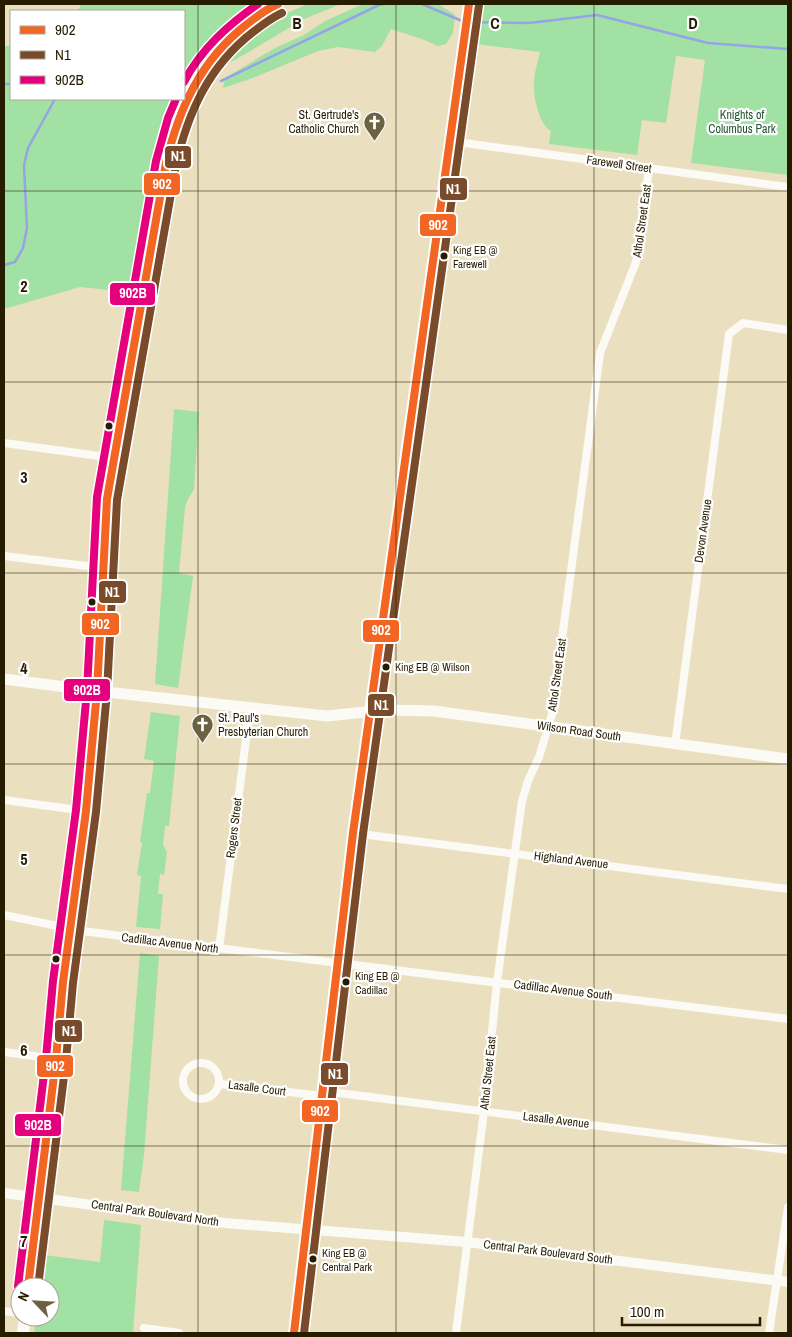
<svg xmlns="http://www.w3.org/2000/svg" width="792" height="1337" font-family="'Archivo Narrow',sans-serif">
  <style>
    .green { fill: #a1e1a3 }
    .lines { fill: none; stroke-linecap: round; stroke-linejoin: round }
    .stream { stroke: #95a4e7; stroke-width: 2.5 }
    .minor { stroke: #fcfaf5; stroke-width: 8 }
    .tertiary { stroke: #fcfaf5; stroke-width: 10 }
    .secondary { stroke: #fcfaf5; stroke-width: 11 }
    .primary { stroke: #fcfaf5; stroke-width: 12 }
    .bus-1-casing { stroke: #fff; stroke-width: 11 }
    .bus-2-casing { stroke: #fff; stroke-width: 11 }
    .bus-3-casing { stroke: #fff; stroke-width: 11 }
    .bus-1 { stroke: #f26522; stroke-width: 8 }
    .bus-2 { stroke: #7a4b2a; stroke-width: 8 }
    .bus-3 { stroke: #e5007d; stroke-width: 8 }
    .grid { fill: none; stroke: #261d00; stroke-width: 1; stroke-opacity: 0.55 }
    .bus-dot { fill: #261d00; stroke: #fff; stroke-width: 2 }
    .labels { text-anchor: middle; stroke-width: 4.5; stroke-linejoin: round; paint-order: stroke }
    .bus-label { font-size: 11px; fill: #261d00; stroke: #fff; text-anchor: start }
    .poi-label { font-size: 12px; fill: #261d00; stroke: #fff; text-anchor: end }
    .park-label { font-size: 12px; fill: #235432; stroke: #fff }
    .street-label { font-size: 12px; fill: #261d00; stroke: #fff }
    .grid-label { font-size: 16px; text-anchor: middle; font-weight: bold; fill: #261d00; stroke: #fff; stroke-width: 4.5; stroke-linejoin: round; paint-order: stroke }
    .line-badge { stroke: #fff; stroke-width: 2 }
    .badge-label { font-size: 14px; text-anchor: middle; font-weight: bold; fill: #fff }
  </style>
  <rect width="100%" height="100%" fill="#eadfbf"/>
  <g class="green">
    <path d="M81,4H252L213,37L184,75V11H78Z"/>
    <path d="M308,4H341L304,19L235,60L224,64L251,34L280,16Z"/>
    <path d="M363,4H438L455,15L453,33L446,44L438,46L422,39L391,29L382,46L375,52L338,47L318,51L253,78L223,88L225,78L275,48L304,35L325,21Z"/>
    <path d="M481,4H788V175L691,163L705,60L676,56L666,123L642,120L637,155L549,144L551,131C539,125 533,96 534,84C534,73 538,62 540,52L475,44L474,31L477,30Z"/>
    <path d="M4,46H11V99H171L160,127L130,292L80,287L4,309Z"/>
    <path d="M174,409L199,412L194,489L187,501L185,508L179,573L193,576L178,688L155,684Z"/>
    <path d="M151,712L180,716L169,826H165L163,845L167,852L164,875L160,874L158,894H163L160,929L136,927L141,876L137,875L142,843L140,842L147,793H150L154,761L144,759Z"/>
    <path d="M140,953L159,956L144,1155L139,1192L121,1190Z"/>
    <path d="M104,1220L141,1225L133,1333H34L36,1317H50V1287H39L43,1255L100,1262Z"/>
  </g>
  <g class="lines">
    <g class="stream">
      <path d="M422,4L462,21"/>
      <path d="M470,22L529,23L597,15L708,43L788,49"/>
      <path d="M221,81L379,5L384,4"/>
      <path d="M4,84H11"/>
      <path d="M4,265L15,262L23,248L27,228L24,165L28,148L55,99"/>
    </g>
    <g class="minor">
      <path d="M450,141L788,187"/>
      <path d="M4,443L114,458"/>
      <path d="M4,556L103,568"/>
      <path d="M675,745L729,334L743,323L788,330"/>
      <path d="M4,800L86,811"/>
      <path d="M353,833L788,889"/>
      <path d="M4,915L82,931L788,1019"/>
      <path d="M219,949L250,708"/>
      <path d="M4,1052L56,1059"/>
      <circle cx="201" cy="1081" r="18"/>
      <path d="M220,1084L323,1096"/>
      <path d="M323,1091L788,1150"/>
      <path d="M4,1311L20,1313"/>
      <path d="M144,1328L179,1333"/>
      <path d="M456,1333L484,1111L497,982L522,801L528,781L539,757L552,714L600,353L636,262L649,169"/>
      <path d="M769,1333L788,1207"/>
    </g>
    <path class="tertiary" d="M4,1193L225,1223L467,1242L788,1282"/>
    <path class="secondary" d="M4,679L97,691L327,716L385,710L434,711L788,759"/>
    <g class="primary">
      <path d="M28,1287L56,1059L63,982L86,811L97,691L107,499L166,163C178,105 202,55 252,20C260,15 269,7 278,4"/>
      <path d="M23,1333L25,1317"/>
      <path d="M294,1333L353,833L469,4"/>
    </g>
    <defs>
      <g id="bus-1">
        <path d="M28,1287L56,1059L63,982L86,811L97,691L107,499L166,163C179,108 201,60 246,25C256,17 266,9 278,4"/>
        <path d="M294,1333L353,833L469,4"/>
      </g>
      <g id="bus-2">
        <path d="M38,1287L66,1060L73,983L96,812L107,692L117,500L176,165C188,112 209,66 253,32C262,25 271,18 282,13"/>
        <path d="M304,1333L363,834L479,5"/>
      </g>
      <g id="bus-3">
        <path d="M184,82C201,49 228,25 258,4"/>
        <path d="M18,1286L46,1058L53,981L76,810L87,690L97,497L156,161L168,118L176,99"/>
      </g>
    </defs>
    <use href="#bus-1" class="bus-1-casing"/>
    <use href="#bus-2" class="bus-2-casing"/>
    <use href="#bus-3" class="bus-3-casing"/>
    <use href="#bus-1" class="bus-1"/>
    <use href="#bus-2" class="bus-2"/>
    <use href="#bus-3" class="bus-3"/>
  </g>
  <path class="grid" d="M198,4V1333M396,4V1333M594,4V1333M4,191H788M4,382H788M4,573H788M4,764H788M4,955H788M4,1146H788"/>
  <defs>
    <symbol id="church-pin" viewBox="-11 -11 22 30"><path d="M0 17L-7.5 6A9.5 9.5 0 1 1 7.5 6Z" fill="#6b6143" stroke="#fff"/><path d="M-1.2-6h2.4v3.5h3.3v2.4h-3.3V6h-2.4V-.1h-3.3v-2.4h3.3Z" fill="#fff"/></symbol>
  </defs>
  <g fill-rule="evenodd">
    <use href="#church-pin" x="362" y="110" width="25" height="34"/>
    <use href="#church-pin" x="190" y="712" width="25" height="34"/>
  </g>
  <g class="bus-dot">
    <circle cx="444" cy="256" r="4.5"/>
    <circle cx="109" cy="426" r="4.5"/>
    <circle cx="92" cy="602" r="4.5"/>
    <circle cx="386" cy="667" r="4.5"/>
    <circle cx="56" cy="959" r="4.5"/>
    <circle cx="346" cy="982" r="4.5"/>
    <circle cx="313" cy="1259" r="4.5"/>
  </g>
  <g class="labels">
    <g class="bus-label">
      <text x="453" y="254">King EB @<tspan x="453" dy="14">Farewell</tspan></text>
      <text x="395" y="671">King EB @ Wilson</text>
      <text x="355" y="980">King EB @<tspan x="355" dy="14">Cadillac</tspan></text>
      <text x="322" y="1257">King EB @<tspan x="322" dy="14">Central Park</tspan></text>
    </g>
    <g class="poi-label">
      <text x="359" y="119">St. Gertrude's<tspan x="359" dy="14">Catholic Church</tspan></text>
      <text x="218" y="722" text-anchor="start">St. Paul's<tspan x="218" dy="14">Presbyterian Church</tspan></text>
    </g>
    <g class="park-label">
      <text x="742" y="119">Knights of<tspan x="742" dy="14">Columbus Park</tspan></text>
    </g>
    <g class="street-label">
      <text transform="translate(619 164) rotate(8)" y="4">Farewell Street</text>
      <text transform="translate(642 221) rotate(-82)" y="4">Athol Street East</text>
      <text transform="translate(703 531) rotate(-82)" y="4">Devon Avenue</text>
      <text transform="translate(557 675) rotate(-82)" y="4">Athol Street East</text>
      <text transform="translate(579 731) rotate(8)" y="4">Wilson Road South</text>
      <text transform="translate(234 828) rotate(-83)" y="4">Rogers Street</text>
      <text transform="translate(571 860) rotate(7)" y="4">Highland Avenue</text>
      <text transform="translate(170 943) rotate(7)" y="4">Cadillac Avenue North</text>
      <text transform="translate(563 990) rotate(7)" y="4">Cadillac Avenue South</text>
      <text transform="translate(488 1073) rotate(-84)" y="4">Athol Street East</text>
      <text transform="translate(257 1088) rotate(7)" y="4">Lasalle Court</text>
      <text transform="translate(556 1120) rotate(7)" y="4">Lasalle Avenue</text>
      <text transform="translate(155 1213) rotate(8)" y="4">Central Park Boulevard North</text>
      <text transform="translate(548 1252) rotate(7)" y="4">Central Park Boulevard South</text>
    </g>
  </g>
  <g class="grid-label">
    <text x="297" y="29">B</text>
    <text x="495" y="29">C</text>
    <text x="693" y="29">D</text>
    <text x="24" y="292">2</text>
    <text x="24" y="483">3</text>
    <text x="24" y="674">4</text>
    <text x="24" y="865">5</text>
    <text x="24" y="1056">6</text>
    <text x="24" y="1247">7</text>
  </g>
  <g class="line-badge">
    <rect x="164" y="145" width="28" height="24" rx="5" fill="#7a4b2a"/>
    <rect x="143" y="172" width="38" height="24" rx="5" fill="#f26522"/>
    <rect x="439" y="177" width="29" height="24" rx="5" fill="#7a4b2a"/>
    <rect x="419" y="213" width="38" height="24" rx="5" fill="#f26522"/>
    <rect x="109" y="282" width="47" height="24" rx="5" fill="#e5007d"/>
    <rect x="98" y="580" width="29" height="24" rx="5" fill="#7a4b2a"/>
    <rect x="81" y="612" width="39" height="24" rx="5" fill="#f26522"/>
    <rect x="362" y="619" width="38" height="24" rx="5" fill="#f26522"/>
    <rect x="63" y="678" width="48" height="24" rx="5" fill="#e5007d"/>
    <rect x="367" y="693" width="28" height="24" rx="5" fill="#7a4b2a"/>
    <rect x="54" y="1019" width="29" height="24" rx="5" fill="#7a4b2a"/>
    <rect x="36" y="1054" width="38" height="24" rx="5" fill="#f26522"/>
    <rect x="320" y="1062" width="29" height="24" rx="5" fill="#7a4b2a"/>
    <rect x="301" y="1099" width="38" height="24" rx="5" fill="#f26522"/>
    <rect x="14" y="1113" width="48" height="24" rx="5" fill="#e5007d"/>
  </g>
  <g class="badge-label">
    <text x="178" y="161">N1</text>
    <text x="162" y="189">902</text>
    <text x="453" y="194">N1</text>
    <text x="438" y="230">902</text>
    <text x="133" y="298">902B</text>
    <text x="112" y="597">N1</text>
    <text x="100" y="629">902</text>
    <text x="381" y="635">902</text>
    <text x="87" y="695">902B</text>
    <text x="381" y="710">N1</text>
    <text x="69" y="1036">N1</text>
    <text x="55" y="1071">902</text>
    <text x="335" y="1079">N1</text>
    <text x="320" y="1116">902</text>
    <text x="38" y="1130">902B</text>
  </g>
  <rect width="792" height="1337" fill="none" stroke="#261d00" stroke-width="10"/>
  <rect x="10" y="10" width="175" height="90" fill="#ffffff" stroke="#a8a599"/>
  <rect x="20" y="26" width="25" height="8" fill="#f26522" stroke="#a8a599"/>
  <text x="55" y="35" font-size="15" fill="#261d00">902</text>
  <rect x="20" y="51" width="25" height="8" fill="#7a4b2a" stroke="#a8a599"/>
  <text x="55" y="60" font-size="15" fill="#261d00">N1</text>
  <rect x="20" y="76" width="25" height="8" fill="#e5007d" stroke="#a8a599"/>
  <text x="55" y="85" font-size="15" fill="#261d00">902B</text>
  <g transform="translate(35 1302) rotate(295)"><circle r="24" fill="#ffffff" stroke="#a8a599"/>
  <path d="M0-4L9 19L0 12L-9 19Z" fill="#6b6143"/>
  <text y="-8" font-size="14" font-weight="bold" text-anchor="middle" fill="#261d00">N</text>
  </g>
  <path d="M622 1317v8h138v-8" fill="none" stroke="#261d00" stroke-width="2.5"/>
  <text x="630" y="1317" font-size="15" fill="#261d00" stroke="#ffffff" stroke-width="4" paint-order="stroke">100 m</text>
</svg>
